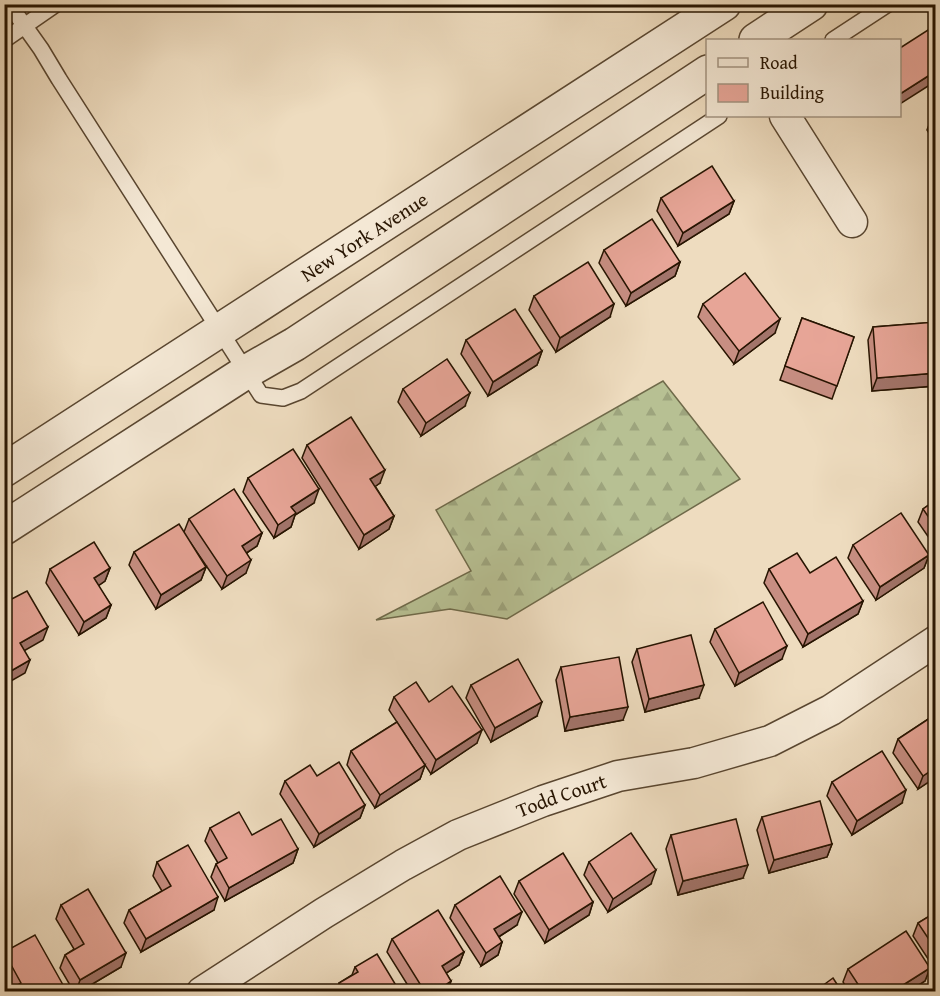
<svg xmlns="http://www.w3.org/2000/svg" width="940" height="996" font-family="'Gentium Book Plus',serif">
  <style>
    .forest { fill: url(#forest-firs); stroke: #6f6a4a; stroke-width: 1.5 }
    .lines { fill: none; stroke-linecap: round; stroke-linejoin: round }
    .service-casing { stroke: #594630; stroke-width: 18 }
    .minor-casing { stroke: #594630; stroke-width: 33 }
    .tertiary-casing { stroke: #594630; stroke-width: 36 }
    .service { stroke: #f4e8d5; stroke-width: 15 }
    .minor { stroke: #f4e8d5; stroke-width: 30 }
    .tertiary { stroke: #f4e8d5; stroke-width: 33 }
    .wall { fill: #c78e82; stroke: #271401; stroke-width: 1.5 }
    .shaded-wall { fill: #a2746a; stroke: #271401; stroke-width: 1.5 }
    .building { fill: #e7a597; stroke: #271401; stroke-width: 1.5 }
    .labels { text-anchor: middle; stroke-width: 5; stroke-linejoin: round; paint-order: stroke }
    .street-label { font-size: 20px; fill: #271401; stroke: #f4e8d5 }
  </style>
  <defs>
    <pattern id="forest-firs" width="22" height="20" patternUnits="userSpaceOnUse" patternTransform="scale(1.5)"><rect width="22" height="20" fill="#b7c093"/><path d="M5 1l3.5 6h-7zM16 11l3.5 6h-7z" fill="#9da47d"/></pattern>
  </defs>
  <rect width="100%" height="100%" fill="#eedcbf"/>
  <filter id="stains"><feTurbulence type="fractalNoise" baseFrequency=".00333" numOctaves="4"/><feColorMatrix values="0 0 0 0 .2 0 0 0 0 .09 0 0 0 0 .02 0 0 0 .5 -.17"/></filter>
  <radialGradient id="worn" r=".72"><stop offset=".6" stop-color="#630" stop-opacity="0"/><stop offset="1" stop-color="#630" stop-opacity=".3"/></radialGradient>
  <path class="forest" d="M663,381L740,479L507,619L450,609L376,620L471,571L436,510Z"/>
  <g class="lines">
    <defs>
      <g id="service">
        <path d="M9,4L41,49L59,79L261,395L283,398L301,391L719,116"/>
        <path d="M4,40L56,4"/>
        <path d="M833,40L888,4"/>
      </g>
      <g id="minor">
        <path d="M785,116L852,222"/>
        <path id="s1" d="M202,992L324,913L403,865L458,835L543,801L618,776L694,763L770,741L831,710L936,641"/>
      </g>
      <g id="tertiary">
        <path d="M756,40L811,4"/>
        <path id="s2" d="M4,470L724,4"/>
        <path d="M4,528L246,372L295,344L708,72"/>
      </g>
    </defs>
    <use href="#service" class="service-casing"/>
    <use href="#minor" class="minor-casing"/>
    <use href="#tertiary" class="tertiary-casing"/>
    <use href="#service" class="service"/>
    <use href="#minor" class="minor"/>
    <use href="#tertiary" class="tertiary"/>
  </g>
  <g class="wall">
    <path d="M936,115V145L927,130L932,117Z"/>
    <path d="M661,198L734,201L729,214L678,246L657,211Z"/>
    <path d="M604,250L680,262L675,276L626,306L599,263Z"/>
    <path d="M936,295V315L930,309Z"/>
    <path d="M534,296L610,317L556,352L529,310Z"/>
    <path d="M703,304L775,333L734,364L698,317Z"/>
    <path d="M802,318L854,337L832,399L780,380Z"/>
    <path d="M936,322V386L872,391L868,340L873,327Z"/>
    <path d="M466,340L542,351L537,365L488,396L461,354Z"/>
    <path d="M403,389L465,406L421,436L398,402Z"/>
    <path d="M307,445L380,483L375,486L394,516L389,529L359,549L302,458Z"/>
    <path d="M248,478L314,503L295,515L291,527L274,538L243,492Z"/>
    <path d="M936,500V548L918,522L923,509Z"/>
    <path d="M189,519L262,533L257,546L247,553L246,573L222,589L190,542L206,567L201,580L156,609L129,565L134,552L184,532Z"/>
    <path d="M853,545L929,555L924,568L876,600L848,558Z"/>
    <path d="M110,568L105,581L98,586L111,605L106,618L79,635L46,583L50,569Z"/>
    <path d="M769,569L810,573L863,601L858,614L803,647L764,583Z"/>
    <path d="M715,629L782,659L735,686L710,642Z"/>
    <path d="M637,649L699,698L645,712L632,662Z"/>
    <path d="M561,667L623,720L565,731L556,680Z"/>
    <path d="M471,685L537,716L491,742L466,698Z"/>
    <path d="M394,697L429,702L477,743L431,774L398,724L425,765L420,779L375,808L347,765L351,751L397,722L389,710Z"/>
    <path d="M936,714V777L918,789L893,753L898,739Z"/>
    <path d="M285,781L365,805L360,818L314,847L280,794Z"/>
    <path d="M832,782L902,803L852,835L827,796Z"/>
    <path d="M762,817L832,844L827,857L769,873L757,830Z"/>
    <path d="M210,828L252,835L298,849L293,863L225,901L211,877L216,864L218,863L205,841Z"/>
    <path d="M671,835L743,878L678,895L666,849Z"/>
    <path d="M157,862L214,910L141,952L124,923L129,910L162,891L153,876Z"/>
    <path d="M589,862L651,884L608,912L584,875Z"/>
    <path d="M519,881L593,902L589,915L545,943L514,894Z"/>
    <path d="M61,905L121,967L79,992H74L60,968L65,955L74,949L56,919Z"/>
    <path d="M455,905L517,925L499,937L502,942L498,955L481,966L450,918Z"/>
    <path d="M936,912V971L913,936L918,923Z"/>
    <path d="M392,939L464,952L459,965L446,973L451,981L447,992H412L387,952Z"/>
    <path d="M4,952L67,992L12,988L4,975Z"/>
    <path d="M355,967L400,992H336L339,983L352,975Z"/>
    <path d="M930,968L925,981L908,992H849L843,982L848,969Z"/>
  </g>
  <g class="shaded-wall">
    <path d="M936,71V81L900,104V94Z"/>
    <path d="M734,201L729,214L678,246L683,233Z"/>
    <path d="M680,262L675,276L626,306L631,293Z"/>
    <path d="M614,304L610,317L556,352L560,338Z"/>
    <path d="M780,319L775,333L734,364L739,351Z"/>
    <path d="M542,351L537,365L488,396L493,382Z"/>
    <path d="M936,373L935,386L872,391L877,378Z"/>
    <path d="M470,393L465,406L421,436L426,423Z"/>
    <path d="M385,470L380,483L366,493L370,479Z"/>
    <path d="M319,489L314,503L295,515L291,527L274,538L278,525L291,507Z"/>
    <path d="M394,516L389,529L359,549L364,535Z"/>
    <path d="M262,533L257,546L237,559L242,546Z"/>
    <path d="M929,555L924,568L876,600L880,587Z"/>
    <path d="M251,560L246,573L222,589L227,576Z"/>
    <path d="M206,567L201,580L156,609L161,595Z"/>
    <path d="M110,568L105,581L89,592L94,578Z"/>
    <path d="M863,601L858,614L803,647L808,634Z"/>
    <path d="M111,605L106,618L79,635L84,622Z"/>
    <path d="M48,627L43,640L15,656L20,643Z"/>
    <path d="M787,646L782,659L735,686L739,673Z"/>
    <path d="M30,660L25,673L4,685V675Z"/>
    <path d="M704,685L699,698L645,712L649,699Z"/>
    <path d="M542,702L537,716L491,742L495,728Z"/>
    <path d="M628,707L623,720L565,731L570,717Z"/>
    <path d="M482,730L477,743L431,774L436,760Z"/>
    <path d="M425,765L420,779L375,808L380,795Z"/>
    <path d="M936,767V777L918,789L923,776Z"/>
    <path d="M906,790L902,803L852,835L857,821Z"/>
    <path d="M365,805L360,818L314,847L319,834Z"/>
    <path d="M832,844L827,857L769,873L774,860Z"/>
    <path d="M298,849L293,863L225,901L229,888Z"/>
    <path d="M748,865L743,878L678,895L683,881Z"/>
    <path d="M656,870L651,884L608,912L613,899Z"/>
    <path d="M218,897L214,910L141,952L146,939Z"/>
    <path d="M593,902L589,915L545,943L549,930Z"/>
    <path d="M522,912L517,925L489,943L494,929Z"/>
    <path d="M502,942L498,955L481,966L486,953Z"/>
    <path d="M464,952L459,965L437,979L442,966Z"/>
    <path d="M126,953L121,967L79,992H76L80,980Z"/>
    <path d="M930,968L925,981L908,992H892Z"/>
    <path d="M451,981L447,992H435Z"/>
  </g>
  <g class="building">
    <path d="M928,30L936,41V71L900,94V48Z"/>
    <path d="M936,115V123L932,117Z"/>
    <path d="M712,166L734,201L683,233L661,198Z"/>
    <path d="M652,219L680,262L631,293L604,250Z"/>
    <path d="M588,262L614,304L560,338L534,296Z"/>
    <path d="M745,273L780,319L739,351L703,304Z"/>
    <path d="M515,309L542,351L493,382L466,340Z"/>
    <path d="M802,318L854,337L837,386L785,366Z"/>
    <path d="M936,322V373L877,378L873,327Z"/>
    <path d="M447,359L470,393L426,423L403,389Z"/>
    <path d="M351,417L385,470L370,479L394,516L364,535L307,445Z"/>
    <path d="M293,449L319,489L291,507L296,513L278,525L248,478Z"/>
    <path d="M234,489L262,533L242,546L251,560L227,576L189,519Z"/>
    <path d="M936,500V528L923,509Z"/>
    <path d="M901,513L929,555L880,587L853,545Z"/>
    <path d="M179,524L206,567L161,595L134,552Z"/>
    <path d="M94,542L110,568L94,578L111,605L84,622L50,569Z"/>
    <path d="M797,553L810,573L836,557L863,601L808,634L769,569Z"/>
    <path d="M27,591L48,627L20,643L30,660L4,675V603Z"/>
    <path d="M763,602L787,646L739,673L715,629Z"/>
    <path d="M691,635L704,685L649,699L637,649Z"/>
    <path d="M619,657L628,707L570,717L561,667Z"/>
    <path d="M518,659L542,702L495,728L471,685Z"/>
    <path d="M416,682L429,702L452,686L482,730L436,760L394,697Z"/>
    <path d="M936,714V767L923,776L898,739Z"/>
    <path d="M397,722L425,765L380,795L351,751Z"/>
    <path d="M882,751L906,790L857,821L832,782Z"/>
    <path d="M339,762L365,805L319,834L285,781L310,765L317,776Z"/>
    <path d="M820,801L832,844L774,860L762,817Z"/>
    <path d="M239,812L252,835L281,819L298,849L229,888L216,864L227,858L210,828Z"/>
    <path d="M736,819L748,865L683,881L671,835Z"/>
    <path d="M631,833L656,870L613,899L589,862Z"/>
    <path d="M188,845L218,897L146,939L129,910L171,886L157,862Z"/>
    <path d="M563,853L593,902L549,930L519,881Z"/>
    <path d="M500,876L522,912L494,929L502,942L486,953L455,905Z"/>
    <path d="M88,889L126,953L80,980L65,955L84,944L61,905Z"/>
    <path d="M438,910L464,952L442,966L451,981L435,992H425L392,939Z"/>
    <path d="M936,912V950L918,923Z"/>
    <path d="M906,931L930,968L892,992H863L848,969Z"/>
    <path d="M35,935L67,992H7L21,983L4,952Z"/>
    <path d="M377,954L400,992H344L339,983L358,972L355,967Z"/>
    <path d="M833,978L842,992H814Z"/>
  </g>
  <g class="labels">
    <g class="street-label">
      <text dy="7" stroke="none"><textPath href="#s2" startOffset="429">New York Avenue</textPath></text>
      <text dy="7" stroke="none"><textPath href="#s1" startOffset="411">Todd Court</textPath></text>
    </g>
  </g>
  <rect width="940" height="996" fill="none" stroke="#eedcbf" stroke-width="24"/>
  <rect x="6" y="6" width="928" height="984" fill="none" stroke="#271401" stroke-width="3"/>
  <rect x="12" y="12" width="916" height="972" fill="none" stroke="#271401" stroke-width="1.5"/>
  <rect x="706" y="39" width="195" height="78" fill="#f4e8d5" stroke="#a29380" stroke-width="1.5"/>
  <rect x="718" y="58" width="30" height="9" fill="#f4e8d5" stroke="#a29380" stroke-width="1.5"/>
  <text x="760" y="69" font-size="18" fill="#271401">Road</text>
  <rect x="718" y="84" width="30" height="18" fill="#e7a597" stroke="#a29380" stroke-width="1.5"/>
  <text x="760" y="99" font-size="18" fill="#271401">Building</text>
  <rect width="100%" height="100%" filter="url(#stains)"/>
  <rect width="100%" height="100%" fill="url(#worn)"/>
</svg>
